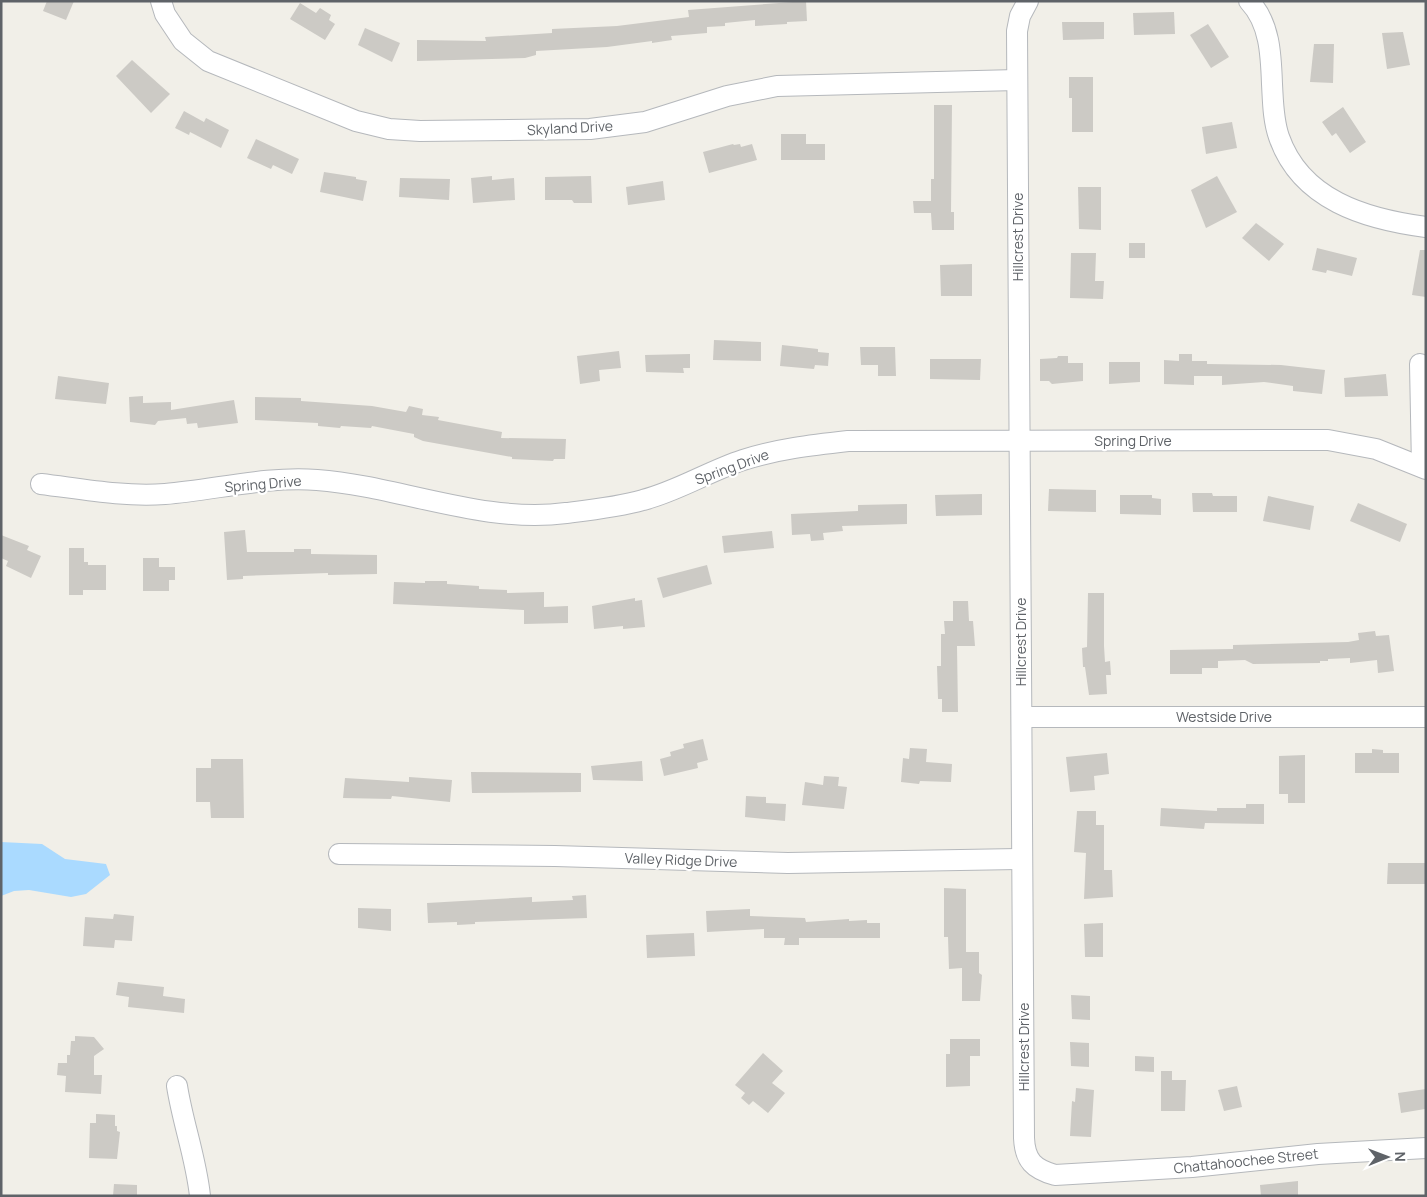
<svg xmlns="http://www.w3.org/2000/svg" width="1427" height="1197" font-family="Manrope,sans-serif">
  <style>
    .water { fill: #aadaff }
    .building { fill: #cccac5 }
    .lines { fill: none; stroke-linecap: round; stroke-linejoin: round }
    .minor-casing { stroke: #b5b8bc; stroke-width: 22 }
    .minor { stroke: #fff; stroke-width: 20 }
    .labels { text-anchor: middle; stroke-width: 4.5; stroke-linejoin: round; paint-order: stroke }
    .street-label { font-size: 14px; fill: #5f6368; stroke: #fff }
  </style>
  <rect width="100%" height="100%" fill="#f1efe8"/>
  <path class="water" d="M1,842L42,844L65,859L106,864L110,875L86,894L71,897L29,890L14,891L1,896Z"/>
  <g class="building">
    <path d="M47,1H74L66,20L43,11Z"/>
    <path d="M806,1L807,21L787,22V24L755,26V20L725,23V26L707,27V33L671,36L672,40L652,43V41L607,47L536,51V55L525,58L417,61V40L486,41L485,37L552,33V29L617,26L689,17L688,10Z"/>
    <path d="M300,3L316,13L320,8L331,15L329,20L335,24L325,40L290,19Z"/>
    <path d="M1174,12L1175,34L1134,35L1133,13Z"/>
    <path d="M1062,22H1104V39L1063,40Z"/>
    <path d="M1208,24L1229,57L1211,68L1190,35Z"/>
    <path d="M365,28L400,43L392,62L358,45Z"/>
    <path d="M1403,32L1410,65L1387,69L1382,33Z"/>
    <path d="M1314,44H1334L1333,83L1310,82Z"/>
    <path d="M132,60L170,94L151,113L116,76Z"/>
    <path d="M1069,77H1093V132H1072V98H1069Z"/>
    <path d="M934,105H952L951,212H954V230H932L931,213H914L913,201H931V179H934Z"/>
    <path d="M1343,107L1366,142L1350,153L1336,133L1332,136L1322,122Z"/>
    <path d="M184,111L204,122L206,118L229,130L221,148L190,132L189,135L175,128Z"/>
    <path d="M1232,122L1237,148L1206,154L1202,127Z"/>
    <path d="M781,134H806V144H825V160H781Z"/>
    <path d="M256,139L299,159L292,174L273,165L271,169L247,158Z"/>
    <path d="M733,144L734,145L740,144L741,147L752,144L757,160L709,173L703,152Z"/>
    <path d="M324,172L356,177V179L367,181L363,201L320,192Z"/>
    <path d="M492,176V180L514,178L515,200L473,203L471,178Z"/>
    <path d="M591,176L592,203H574L572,200H545V177Z"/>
    <path d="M1217,176L1237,212L1206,228L1191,190Z"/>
    <path d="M400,178L450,179L449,200L399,197Z"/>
    <path d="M663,181L665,200L628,205L626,187Z"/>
    <path d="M1078,187H1101V230L1079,229Z"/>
    <path d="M1256,223L1284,244L1269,261L1242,238Z"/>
    <rect x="1129" y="243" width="16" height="15"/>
    <path d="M1317,248L1357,258L1352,276L1327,270L1326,273L1312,270Z"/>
    <path d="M1420,250H1426V297L1412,295Z"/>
    <path d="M1071,253H1096L1095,281H1104L1103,299L1070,298Z"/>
    <path d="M972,264V296H941L940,265Z"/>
    <path d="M714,340L761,342V361L713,360Z"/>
    <path d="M782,345L818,349V352L829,353L828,366L815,365L814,369L780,366Z"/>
    <path d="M860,347H895L896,376H878V365H861Z"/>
    <path d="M619,351L621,368L599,370L600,381L580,384L577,356Z"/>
    <path d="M690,354V368H683L684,373L646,372L645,355Z"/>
    <path d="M1179,354H1192V361H1207V364L1281,365L1325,370L1322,394L1293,391V386L1264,382L1222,385V376H1194V385L1164,384V360L1179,361Z"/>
    <path d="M1058,356H1068V363H1083V381L1052,384L1049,381H1040V359L1057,358Z"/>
    <path d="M930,359H981L980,380L930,379Z"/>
    <path d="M1109,362H1140V382L1109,384Z"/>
    <path d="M1386,374L1388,396L1345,397L1344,378Z"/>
    <path d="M58,376L109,383L106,404L55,399Z"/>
    <path d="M143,396V403L171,402V410L234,400L238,423L198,428L197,423L187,424L186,418L158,421L155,425L130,422L129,397Z"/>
    <path d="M255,397L301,398V401L372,406L406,412L409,406L423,409L422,415L439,417L438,420L502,432L501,438L566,439L565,459H554L553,461L512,459V457L423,441L414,437V434L372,426L371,428L341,426L340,428L318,426V423L255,420Z"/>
    <path d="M1049,489L1096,490V512L1048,511Z"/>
    <path d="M1192,493H1212L1213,496H1237V512H1193Z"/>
    <path d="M982,494V515L936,516L935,495Z"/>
    <path d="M1120,495H1152V498L1161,499V515L1120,514Z"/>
    <path d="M1268,496L1314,506L1310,530L1263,521Z"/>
    <path d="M1358,503L1407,524L1400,542L1350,521Z"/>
    <path d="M907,504V524L842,526L843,531L823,533L824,540L811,541L810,534L792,535L791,514L858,511V505Z"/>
    <path d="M245,530L247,552H294V549H311V554L377,555V574L328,575V573L243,576V579L227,580L224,532Z"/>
    <path d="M772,531L774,548L724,553L722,536Z"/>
    <path d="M1,535L29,546L27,550L41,556L31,578L6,566L8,561L1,558Z"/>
    <path d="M69,548H84V562H88V565H106V590H83V595H69Z"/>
    <path d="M143,558H159V567H175V580H169V591H143Z"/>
    <path d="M707,565L712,584L663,598L657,578Z"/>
    <path d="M425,581H447V584L479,586V589L507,590V593L544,592V607L568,606V623L524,624V610L393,604L394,582L425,583Z"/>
    <path d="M1088,593H1104V646L1105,662L1110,661L1111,675H1106L1107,694L1089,695L1085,667H1083L1082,648L1087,647Z"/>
    <path d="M635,598V601L642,600L645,627L623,629V626L594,629L592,606Z"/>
    <path d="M953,601H968L969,621H973L975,646H957L958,712H942V699H938L937,666H941V634H945L944,621H953Z"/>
    <path d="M1375,631L1376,636L1389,635L1394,671L1378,673L1377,660L1350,663V658L1328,659V661H1320V663L1253,664L1245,660L1218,661V668H1202V674H1170V650L1233,649V645L1348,642L1359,640L1358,633Z"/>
    <path d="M703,739L708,760L697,763L698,768L664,776L660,759L671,756L670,752L684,748L683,744Z"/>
    <path d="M910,748L927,749L926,762L952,764L951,782L920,781L919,784L901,782L903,758L909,759Z"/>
    <path d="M1372,749L1383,750V753H1399V773H1355V753H1372Z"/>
    <path d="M1107,753L1109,774L1094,776L1095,790L1070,792L1066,757Z"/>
    <path d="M1305,755V803H1288V794H1279V756Z"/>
    <path d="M211,759H243L244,818H211L210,802H196V768H211Z"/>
    <path d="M642,761L643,781L593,780L591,766Z"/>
    <path d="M471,772L581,773V792L472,793Z"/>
    <path d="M824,776L839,777L838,786L847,787L844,809L802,805L805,782L823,785Z"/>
    <path d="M409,777L452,780L450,802L392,796L391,799L343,798L345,778L409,782Z"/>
    <path d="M746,796L766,797V803L786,804L785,821L745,817Z"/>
    <path d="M1246,804H1264V824L1205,823L1204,829L1160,826L1161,808L1217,811V808H1246Z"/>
    <path d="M1077,811H1096V825H1104V870H1112L1113,897L1084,899L1086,853L1074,852Z"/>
    <path d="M1388,863H1426V884H1387Z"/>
    <path d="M944,888L966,889V952H979V973L982,975L980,1001H962V968L949,969L948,937H944Z"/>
    <path d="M586,895L587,918L475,922V924L457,925V922L428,923L427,903L532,897V902L573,900L572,896Z"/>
    <path d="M358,908L391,909V931L358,928Z"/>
    <path d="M750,909V916L805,918L806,922L849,919V921L867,920V923H880V938H799V945H784L785,938H764V929L707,932L706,911Z"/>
    <path d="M114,914L134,916L132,941L115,940L114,948L83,946L85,917L113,919Z"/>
    <path d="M1103,923V957H1085L1084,924Z"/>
    <path d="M694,933L695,956L647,958L646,935Z"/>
    <path d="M118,982L164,987L163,996L185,999L184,1013L128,1007L129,997L116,995Z"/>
    <path d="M1071,995L1090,996V1020L1072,1019Z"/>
    <path d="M75,1036L94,1037L104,1049L94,1056V1075H102L101,1094L65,1092L66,1076L57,1075L58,1063H67V1055H70L71,1041H75Z"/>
    <path d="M950,1039H980V1056H970V1086L946,1087V1054H950Z"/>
    <path d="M1070,1042L1089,1043V1067L1071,1066Z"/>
    <path d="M763,1053L783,1071L772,1083L785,1093L768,1113L753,1101L749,1105L741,1098L745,1093L735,1085Z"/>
    <path d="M1135,1056L1154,1057V1072L1135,1071Z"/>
    <path d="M1161,1071H1172V1080H1186L1185,1111H1161Z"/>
    <path d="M1237,1086L1242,1107L1224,1111L1218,1090Z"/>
    <path d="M1076,1088L1094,1090L1091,1137L1070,1136L1072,1101L1075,1102Z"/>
    <path d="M1426,1089L1425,1109L1401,1113L1398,1093Z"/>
    <path d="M96,1114L115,1115V1126H117V1131L120,1132L117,1159L89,1158L90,1123H96Z"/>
    <path d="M1298,1181V1195L1261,1196L1260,1185Z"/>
    <path d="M114,1184L137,1185V1196H113Z"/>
  </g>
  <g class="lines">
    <defs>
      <g id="minor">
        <path d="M161,1L165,14L183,41L208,61L356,121L389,129L420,131L590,129L645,122L727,96L777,86L1017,80"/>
        <path d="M1028,1L1020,16L1017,31L1024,1138C1025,1161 1034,1169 1055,1175L1192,1167L1318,1154L1426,1148"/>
        <path d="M1249,1C1270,23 1271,55 1272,84C1273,101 1273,120 1279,137C1301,200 1365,219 1426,227"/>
        <path d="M1420,364L1422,467"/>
        <path d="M41,484C82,489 123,497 165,494C215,490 266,476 317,480C399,486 483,524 566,513C591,510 619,507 643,500C678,491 709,471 743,460C777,449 812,445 848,441L1328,440L1376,449L1426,469"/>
        <path d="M1022,717H1426"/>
        <path d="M339,854L555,856L788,863L1022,859"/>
        <path d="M177,1086C183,1124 196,1158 200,1196"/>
      </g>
    </defs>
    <use href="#minor" class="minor-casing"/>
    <use href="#minor" class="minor"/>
  </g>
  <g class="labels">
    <g class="street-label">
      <text transform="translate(570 128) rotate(-3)" y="5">Skyland Drive</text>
      <text transform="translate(1018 237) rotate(-90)" y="5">Hillcrest Drive</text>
      <text x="1133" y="446">Spring Drive</text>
      <text transform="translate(732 467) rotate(-20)" y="5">Spring Drive</text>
      <text transform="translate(263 484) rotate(-5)" y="5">Spring Drive</text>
      <text transform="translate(1021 642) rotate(-90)" y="5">Hillcrest Drive</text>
      <text x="1224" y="722">Westside Drive</text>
      <text transform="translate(681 860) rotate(2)" y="5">Valley Ridge Drive</text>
      <text transform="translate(1024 1047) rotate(-90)" y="5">Hillcrest Drive</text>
      <text transform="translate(1246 1161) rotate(-6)" y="5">Chattahoochee Street</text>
    </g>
  </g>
  <rect width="1427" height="1197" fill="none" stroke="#5f6368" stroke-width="5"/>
  <g transform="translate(1387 1157) rotate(89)" stroke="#ffffff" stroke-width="4" paint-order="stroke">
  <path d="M0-4L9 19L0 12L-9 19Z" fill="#5f6368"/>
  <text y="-8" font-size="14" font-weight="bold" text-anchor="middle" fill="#5f6368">N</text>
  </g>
</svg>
